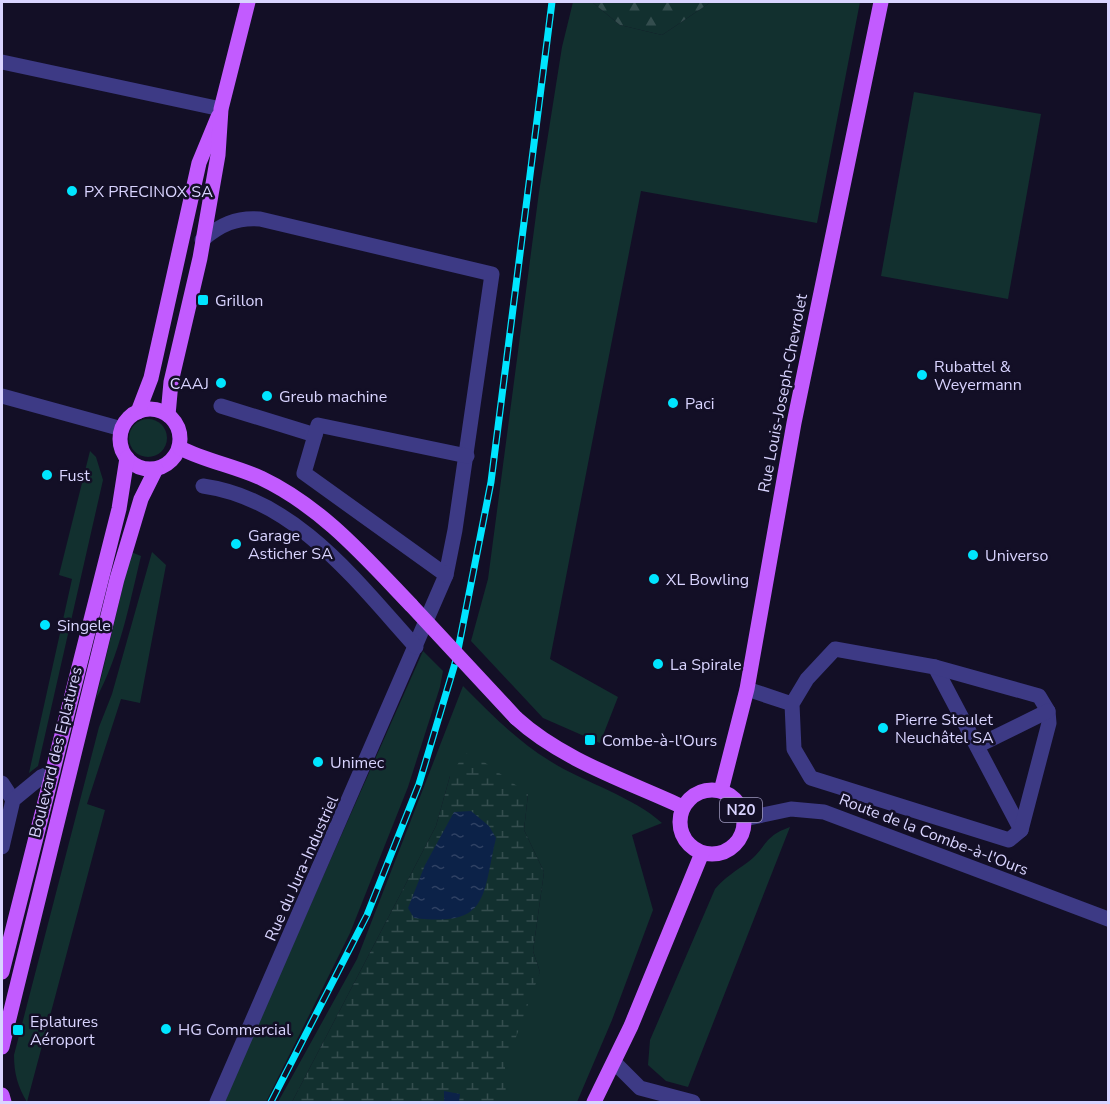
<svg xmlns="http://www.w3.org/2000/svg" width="1110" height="1104" font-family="'Nunito Sans',sans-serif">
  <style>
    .grass { fill: #12302f }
    .forest { fill: url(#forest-firs) }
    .wetland { fill: url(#wetland-marsh) }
    .water { fill: url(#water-ripples) }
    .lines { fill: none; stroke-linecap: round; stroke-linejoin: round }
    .minor { stroke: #3d3a85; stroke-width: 15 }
    .major { stroke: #c25bff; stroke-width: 15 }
    .rail-casing { stroke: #00e5ff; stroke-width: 7 }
    .rail { stroke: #130f26; stroke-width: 4.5; stroke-dasharray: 14; stroke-linecap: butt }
    .major-bridge { stroke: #c25bff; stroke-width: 15 }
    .poi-dot { fill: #00e5ff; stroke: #130f26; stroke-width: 2 }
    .labels { text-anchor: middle; stroke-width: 5; stroke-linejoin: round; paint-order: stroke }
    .shield { fill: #130f26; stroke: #9e99be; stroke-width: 1.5 }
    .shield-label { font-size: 15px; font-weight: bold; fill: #d9d4ff }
    .poi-label { font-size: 16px; fill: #d9d4ff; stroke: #130f26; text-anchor: start }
    .street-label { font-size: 16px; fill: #d9d4ff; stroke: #130f26 }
  </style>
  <defs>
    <pattern id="forest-firs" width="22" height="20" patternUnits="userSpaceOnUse" patternTransform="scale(1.5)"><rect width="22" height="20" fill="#12302f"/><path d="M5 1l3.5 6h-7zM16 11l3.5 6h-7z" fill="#344d4e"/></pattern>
    <pattern id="wetland-marsh" width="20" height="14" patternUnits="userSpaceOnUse" patternTransform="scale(1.5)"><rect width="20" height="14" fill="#12302f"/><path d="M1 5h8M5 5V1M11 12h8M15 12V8" fill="none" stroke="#344d4e"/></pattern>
    <pattern id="water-ripples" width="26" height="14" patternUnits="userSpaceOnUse" patternTransform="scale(1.5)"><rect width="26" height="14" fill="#0c2248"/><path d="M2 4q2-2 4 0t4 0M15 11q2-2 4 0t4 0" fill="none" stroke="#2f4163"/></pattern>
  </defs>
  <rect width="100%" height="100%" fill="#130f26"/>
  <g class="grass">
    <path d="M573,2H592L620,25L662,35L711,2H860L817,223L641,191L550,659L618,697L600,743L543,718L471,641L488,579L539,192L562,47Z"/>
    <path d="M914,92L1041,114L1008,299L881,276Z"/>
    <circle cx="148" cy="438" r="19"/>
    <path d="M90,451L96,457L103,480L38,766L29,773L72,579L59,575Z"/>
    <path d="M131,552L141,556C129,606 120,654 96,699Z"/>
    <path d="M152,552L166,565L140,703L121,699L87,804L105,810L27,1102C18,1087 14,1074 14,1055L99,727L112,694Z"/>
    <path d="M423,651L443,671L440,687L408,787L350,933L266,1102H223Z"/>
    <path d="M463,686C491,714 516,740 550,761C585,783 632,796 662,823L632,835L653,910L612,1020L577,1102H477L540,972L533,951L544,872L524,830L528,794L450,776L436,826L292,1102H278L357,959Z"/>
    <path d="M790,827L688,1087L666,1081L648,1065L650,1040L715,889C725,877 736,871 748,862C767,848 762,837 790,827Z"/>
  </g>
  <path class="forest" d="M592,2H711L662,35L620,25Z"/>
  <path class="wetland" d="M465,753L480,759L528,794L524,830L544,872L533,951L540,972L505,1067L506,1102H292L436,826L450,776Z"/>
  <g class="water">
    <path d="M471,811L489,826L496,838C482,898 489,927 414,918L408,908L425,865L454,812Z"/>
    <path d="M444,1091L460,1094L459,1102H444Z"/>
  </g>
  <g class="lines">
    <g class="minor">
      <path d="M2,62L221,109"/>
      <path d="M202,240C220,225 236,217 260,219L492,274L455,530L446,575L217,1102"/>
      <path d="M2,396L122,429"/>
      <path d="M221,406L315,435"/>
      <path d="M203,486C296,499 357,582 416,647"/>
      <path d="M446,575L304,473L318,425L467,456"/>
      <path d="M935,667L1021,830"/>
      <path d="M747,689L792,704L794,749L811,778L1009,840L1021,830L1049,723L1048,711L1039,696L935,667L835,649L807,679L792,704"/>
      <path d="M977,746L1048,711"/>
      <path d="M2,783L13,800"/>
      <path d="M744,819L791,809L824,812L1108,919"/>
      <path d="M2,847L13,800L41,777L53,772"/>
      <path d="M615,1063L640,1088L693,1102"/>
    </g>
    <g class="major">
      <circle cx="150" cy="439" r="30"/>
      <path d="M138,412L151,378L199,163L218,117"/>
      <path d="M168,415L171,382L200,258L218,155L221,109L248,2"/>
      <path d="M180,448C206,461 234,466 261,478C322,507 365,557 411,605"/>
      <path d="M516,718C562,760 627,781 683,807"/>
      <circle cx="712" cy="822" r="32"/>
      <path d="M721,791L747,689L794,423L881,2"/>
      <path d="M2,972L119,509L127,458"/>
      <path d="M2,1047L117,579L141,499L156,469"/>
      <path d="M2,1095L4,1102"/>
      <path d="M594,1102L631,1026L702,853"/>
    </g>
    <defs>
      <path id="rail" d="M271,1102L367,915L419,784L456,660L491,482L552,2"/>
    </defs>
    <use href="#rail" class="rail-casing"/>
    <use href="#rail" class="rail"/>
    <path class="major-bridge" d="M411,605L516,718"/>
  </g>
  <g class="poi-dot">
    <circle cx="72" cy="191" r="6"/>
    <rect x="197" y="294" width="12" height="12" rx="3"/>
    <circle cx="922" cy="375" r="6"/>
    <circle cx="221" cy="383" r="6"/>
    <circle cx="267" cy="396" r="6"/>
    <circle cx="673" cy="403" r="6"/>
    <circle cx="47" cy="475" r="6"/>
    <circle cx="236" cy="544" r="6"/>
    <circle cx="973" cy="555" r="6"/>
    <circle cx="654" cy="579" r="6"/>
    <circle cx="45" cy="625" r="6"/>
    <circle cx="658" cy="664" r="6"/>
    <circle cx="883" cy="728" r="6"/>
    <rect x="584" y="734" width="12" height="12" rx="3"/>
    <circle cx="318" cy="762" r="6"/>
    <circle cx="166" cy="1029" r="6"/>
    <rect x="12" y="1024" width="12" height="12" rx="3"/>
  </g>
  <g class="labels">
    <rect class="shield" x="720" y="798" width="42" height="24" rx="4.5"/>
    <g class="shield-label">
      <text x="741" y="815">N20</text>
    </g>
    <g class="poi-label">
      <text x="84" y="197">PX PRECINOX SA</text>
      <text x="215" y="306">Grillon</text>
      <text x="934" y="372">Rubattel &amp;<tspan x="934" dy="18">Weyermann</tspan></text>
      <text x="209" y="389" text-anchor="end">CAAJ</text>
      <text x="279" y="402">Greub machine</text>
      <text x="685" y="409">Paci</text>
      <text x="59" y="481">Fust</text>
      <text x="248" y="541">Garage<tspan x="248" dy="18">Asticher SA</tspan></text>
      <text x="985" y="561">Universo</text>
      <text x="666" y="585">XL Bowling</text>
      <text x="57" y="631">Singele</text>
      <text x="670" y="670">La Spirale</text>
      <text x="895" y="725">Pierre Steulet<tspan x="895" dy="18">Neuchâtel SA</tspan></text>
      <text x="602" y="746">Combe-à-l'Ours</text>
      <text x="330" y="768">Unimec</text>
      <text x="30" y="1027">Eplatures<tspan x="30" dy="18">Aéroport</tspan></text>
      <text x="178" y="1035">HG Commercial</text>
    </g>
    <g class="street-label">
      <text transform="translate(782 393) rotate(-79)" y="6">Rue Louis-Joseph-Chevrolet</text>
      <text transform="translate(55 752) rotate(-76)" y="6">Boulevard des Eplatures</text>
      <text transform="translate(934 834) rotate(21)" y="6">Route de la Combe-à-l'Ours</text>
      <text transform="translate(301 868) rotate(-66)" y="6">Rue du Jura-Industriel</text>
    </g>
  </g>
  <rect width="1110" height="1104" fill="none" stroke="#d9d4ff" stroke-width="6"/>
</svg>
